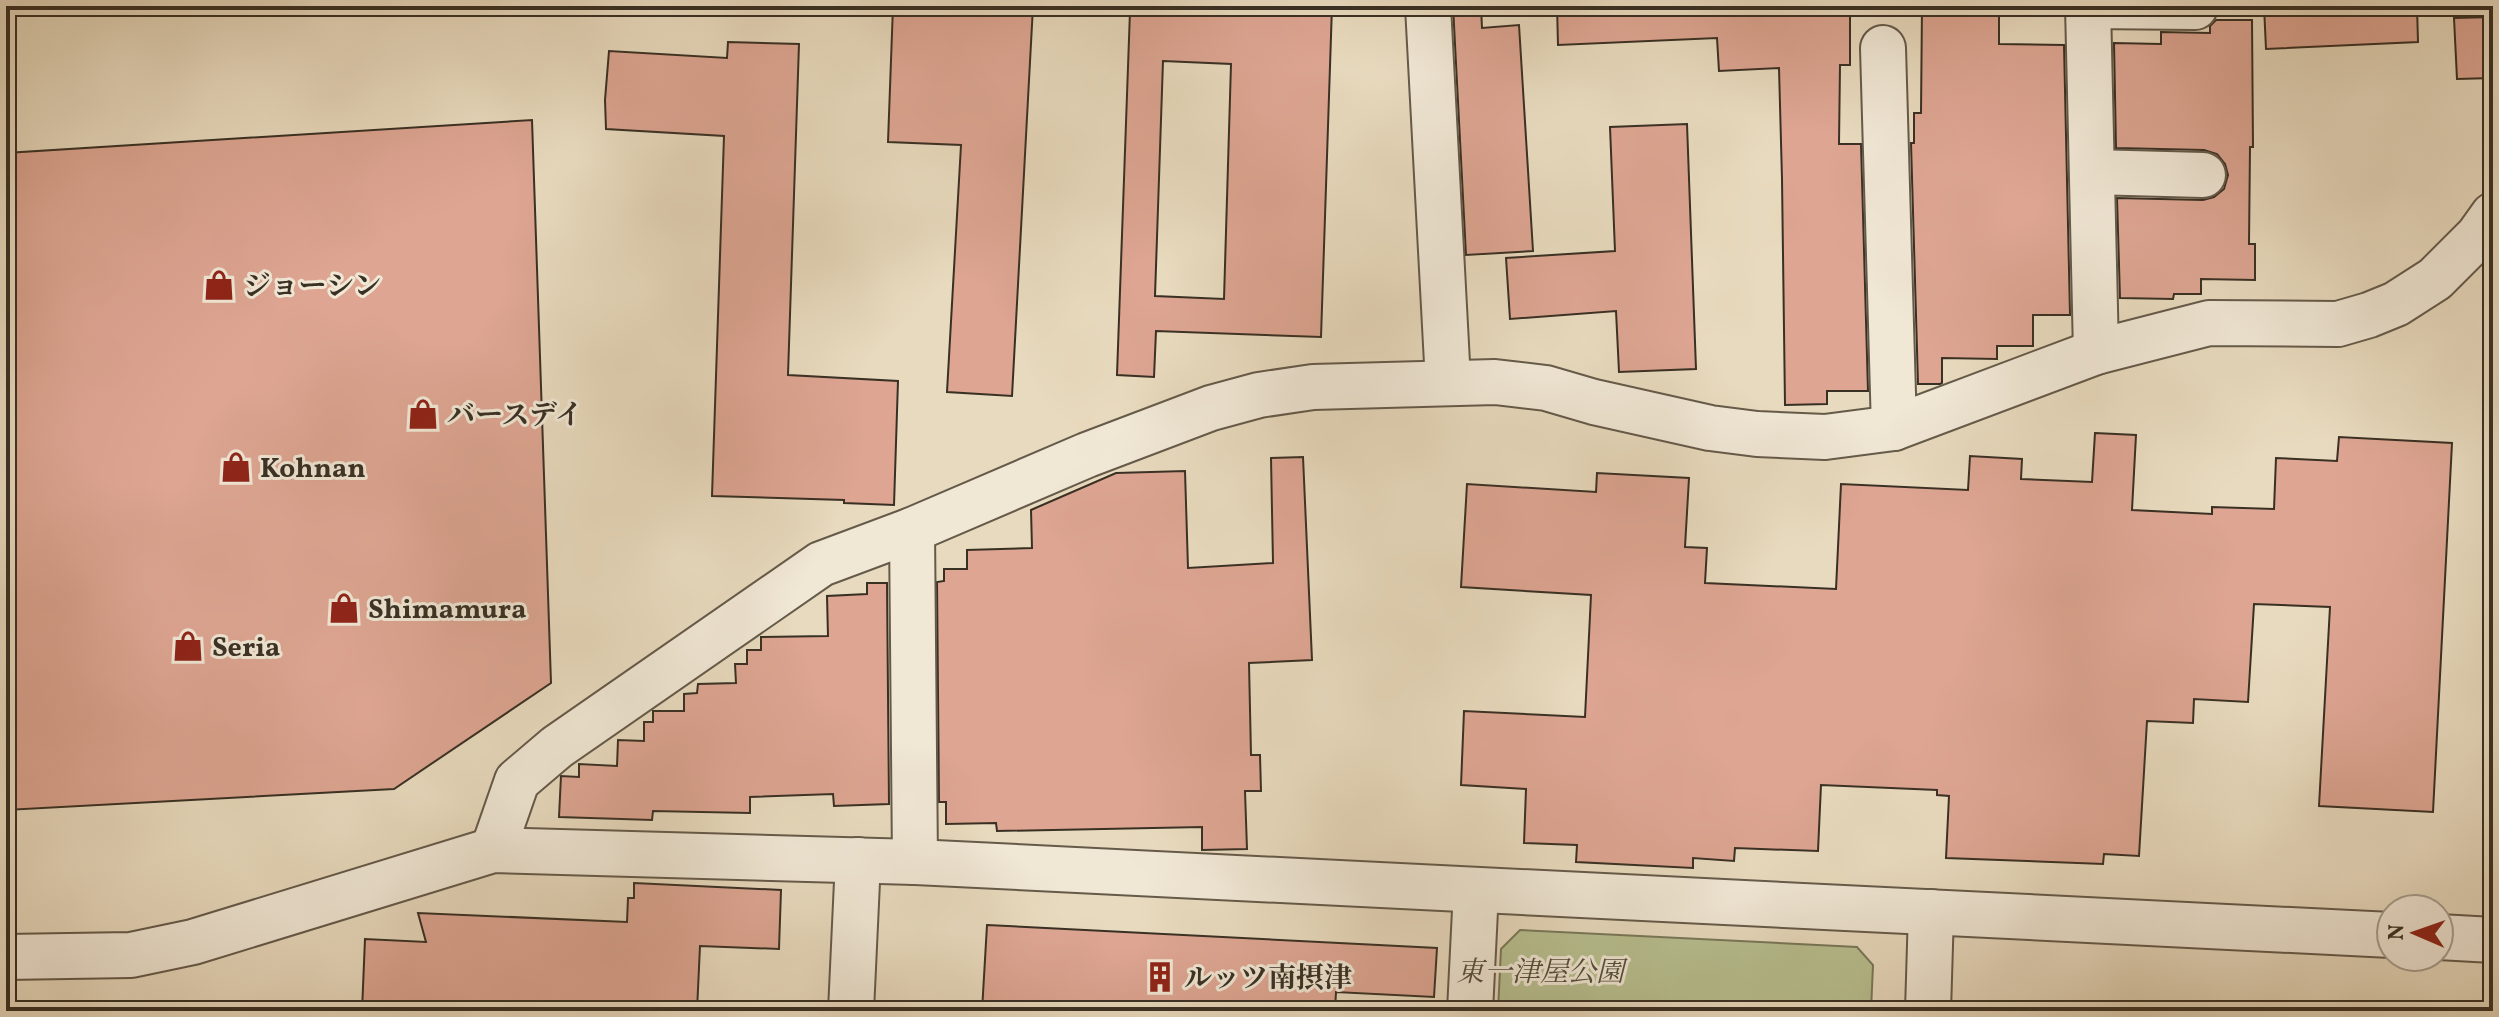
<svg xmlns="http://www.w3.org/2000/svg" width="2499" height="1017" font-family="Vollkorn,'Noto Serif JP',serif">
  <style>
    .green { fill: #b7bf90; stroke: #78785a; stroke-width: 2 }
    .building { fill: #dda592; stroke: #393024; stroke-width: 2; fill-rule: evenodd }
    .lines { fill: none; stroke-linecap: round; stroke-linejoin: round }
    .minor-casing { stroke: #655a4a; stroke-width: 48 }
    .minor { stroke: #f0e7d5; stroke-width: 44 }
    .labels { text-anchor: middle; stroke-width: 6; stroke-linejoin: round; paint-order: stroke }
    .poi-label { font-size: 28px; font-weight: bold; fill: #393024; stroke: #f0e7d5; text-anchor: start }
    .park-label { font-size: 28px; font-style: italic; fill: #524d3a; stroke: #f0e7d5 }
  </style>
  <rect width="100%" height="100%" fill="#e8dabe"/>
  <filter id="stains"><feTurbulence type="fractalNoise" baseFrequency=".0025" numOctaves="4"/><feColorMatrix values="0 0 0 0 .2 0 0 0 0 .09 0 0 0 0 .02 0 0 0 .5 -.17"/></filter>
  <radialGradient id="worn" r=".72"><stop offset=".6" stop-color="#630" stop-opacity="0"/><stop offset="1" stop-color="#630" stop-opacity=".3"/></radialGradient>
  <path class="green" d="M1520,930L1857,947L1873,965L1871,1011H1498L1501,949Z"/>
  <g class="building">
    <path d="M893,6H1033L1012,396L947,392L961,145L888,142Z"/>
    <path d="M1233,6H1332L1321,337L1156,331L1154,377L1117,375L1130,11H1135V9L1233,12ZM1163,61L1231,64L1224,299L1155,296Z"/>
    <path d="M1453,6H1481L1482,28L1519,25L1533,251L1466,255Z"/>
    <path d="M1557,6H1850V65H1840L1839,144H1861L1868,391H1827V404L1785,405L1782,179L1779,68L1719,71L1717,38L1558,45Z"/>
    <path d="M1922,6H1999V44L2064,45L2070,315H2033V346H1997V359L1942,358V383L1940,384H1918L1911,143H1914V113H1921Z"/>
    <path d="M2264,6H2417L2418,42L2266,49Z"/>
    <path d="M2493,17V78L2457,79L2454,18Z"/>
    <path d="M2216,20H2252L2253,147H2250L2249,244H2255V280L2201,279V294H2174L2173,299L2120,298L2117,198L2203,200L2214,197L2224,189L2228,175L2225,164L2217,154L2204,150L2116,148L2114,43L2161,44V32L2210,33V26Z"/>
    <path d="M728,42L799,44L788,375L898,381L894,505L844,503V500L712,496L724,136L606,129L605,100L609,51L727,58Z"/>
    <path d="M532,120L551,683L394,789L6,810V153Z"/>
    <path d="M1687,124L1696,369L1619,372L1616,311L1510,319L1506,258L1615,251L1610,127Z"/>
    <path d="M2095,433L2136,435L2132,510L2212,514V507L2274,509L2276,458L2337,461L2339,437L2452,443L2433,812L2319,806L2330,607L2254,604L2248,702L2194,699L2193,723L2147,721L2139,856L2104,854L2103,864L1946,858L1949,796L1937,795V790L1821,785L1818,851L1735,848L1734,861L1693,858V868L1576,862L1577,845L1524,843L1526,789L1461,785L1464,711L1585,717L1591,595L1461,587L1467,484L1596,492L1597,473L1689,478L1685,547L1707,548L1705,583L1836,589L1841,484L1968,490L1970,456L2022,459L2021,479L2092,482Z"/>
    <path d="M1303,457L1312,660L1249,663L1251,755H1260L1261,791H1245L1247,849L1202,850V827L997,831L996,823L946,824V802H939L937,582L944,581V569H967V550L1032,548L1031,510L1116,473L1185,471L1188,568L1273,563L1271,458Z"/>
    <path d="M867,583H887L889,804L834,806L833,794L750,797V813L653,811L652,820L559,817L561,776L579,777V764L617,766L618,740L644,741V722H653V711H684V694L697,693L698,684L736,683L735,664H747V650H761V637L828,636L827,596L867,594Z"/>
    <path d="M634,883L781,890L779,949L700,946L697,1011H362L365,939L426,942L418,913L627,922L628,898H634Z"/>
    <path d="M987,925L1437,948L1434,997L1336,992L1335,1011H982Z"/>
  </g>
  <g class="lines">
    <defs>
      <g id="minor">
        <path d="M1428,6L1448,382"/>
        <path d="M1883,48L1894,428"/>
        <path d="M2092,172L2203,175"/>
        <path d="M2096,352L2088,6L2195,7"/>
        <path d="M912,530L915,862"/>
        <path d="M493,850L517,781L557,747L821,564L912,530L1087,455L1211,408L1259,395L1313,387L1495,382L1546,388L1594,402L1710,428L1757,434L1825,437L1894,428L2096,352L2209,323L2338,324L2369,315L2396,304L2435,279L2478,236L2493,215"/>
        <path d="M2439,937L2493,940"/>
        <path d="M6,957L131,955L193,942L493,850L915,862L2391,935"/>
        <path d="M851,1011L858,860"/>
        <path d="M1470,1011L1476,890"/>
        <path d="M1928,1011L1931,912"/>
      </g>
    </defs>
    <use href="#minor" class="minor-casing"/>
    <use href="#minor" class="minor"/>
  </g>
  <defs>
    <symbol id="shop-bare" viewBox="-9 -9 18 18"><path d="M-5-2.5h2.3a2.7 3.5 0 0 1 5.4 0H5L5.5 6h-11ZM-1.5-2.5h3a1.5 2.3 0 0 0-3 0Z" fill="#8f2418" stroke="#f0e7d5" stroke-width="2.5" paint-order="stroke"/></symbol>
    <symbol id="building-bare" viewBox="-9 -9 18 18"><path d="M-4-6H4V6H1V3H-1V6H-4ZM-2.5-4.3h1.7v1.8h-1.7ZM.8-4.3h1.7v1.8H.8ZM-2.5-1h1.7V.8h-1.7ZM.8-1h1.7V.8H.8Z" fill="#8f2418" stroke="#f0e7d5" stroke-width="2.5" paint-order="stroke"/></symbol>
  </defs>
  <g fill-rule="evenodd">
    <use href="#shop-bare" x="197" y="263" width="44" height="44"/>
    <use href="#shop-bare" x="401" y="392" width="44" height="44"/>
    <use href="#shop-bare" x="214" y="445" width="44" height="44"/>
    <use href="#shop-bare" x="322" y="586" width="44" height="44"/>
    <use href="#shop-bare" x="166" y="624" width="44" height="44"/>
    <use href="#building-bare" x="1138" y="955" width="44" height="44"/>
  </g>
  <g class="labels">
    <g class="poi-label">
      <text x="243" y="295">ジョーシン</text>
      <text x="447" y="424">バースデイ</text>
      <text x="260" y="477">Kohnan</text>
      <text x="368" y="618">Shimamura</text>
      <text x="212" y="656">Seria</text>
      <text x="1184" y="987">ルッツ南摂津</text>
    </g>
    <g class="park-label">
      <text x="1540" y="981">東一津屋公園</text>
    </g>
  </g>
  <rect width="2499" height="1017" fill="none" stroke="#e8dabe" stroke-width="32"/>
  <rect x="8" y="8" width="2483" height="1001" fill="none" stroke="#393024" stroke-width="4"/>
  <rect x="16" y="16" width="2467" height="985" fill="none" stroke="#393024" stroke-width="2"/>
  <g transform="translate(2415 933) rotate(272)"><circle r="38" fill="#f0e7d5" stroke="#a79e8e" stroke-width="2"/>
  <path d="M0-6L14 30L0 20L-14 30Z" fill="#8f2418"/>
  <text y="-12" font-size="22" font-weight="bold" text-anchor="middle" fill="#393024">N</text>
  </g>
  <rect width="100%" height="100%" filter="url(#stains)"/>
  <rect width="100%" height="100%" fill="url(#worn)"/>
</svg>
